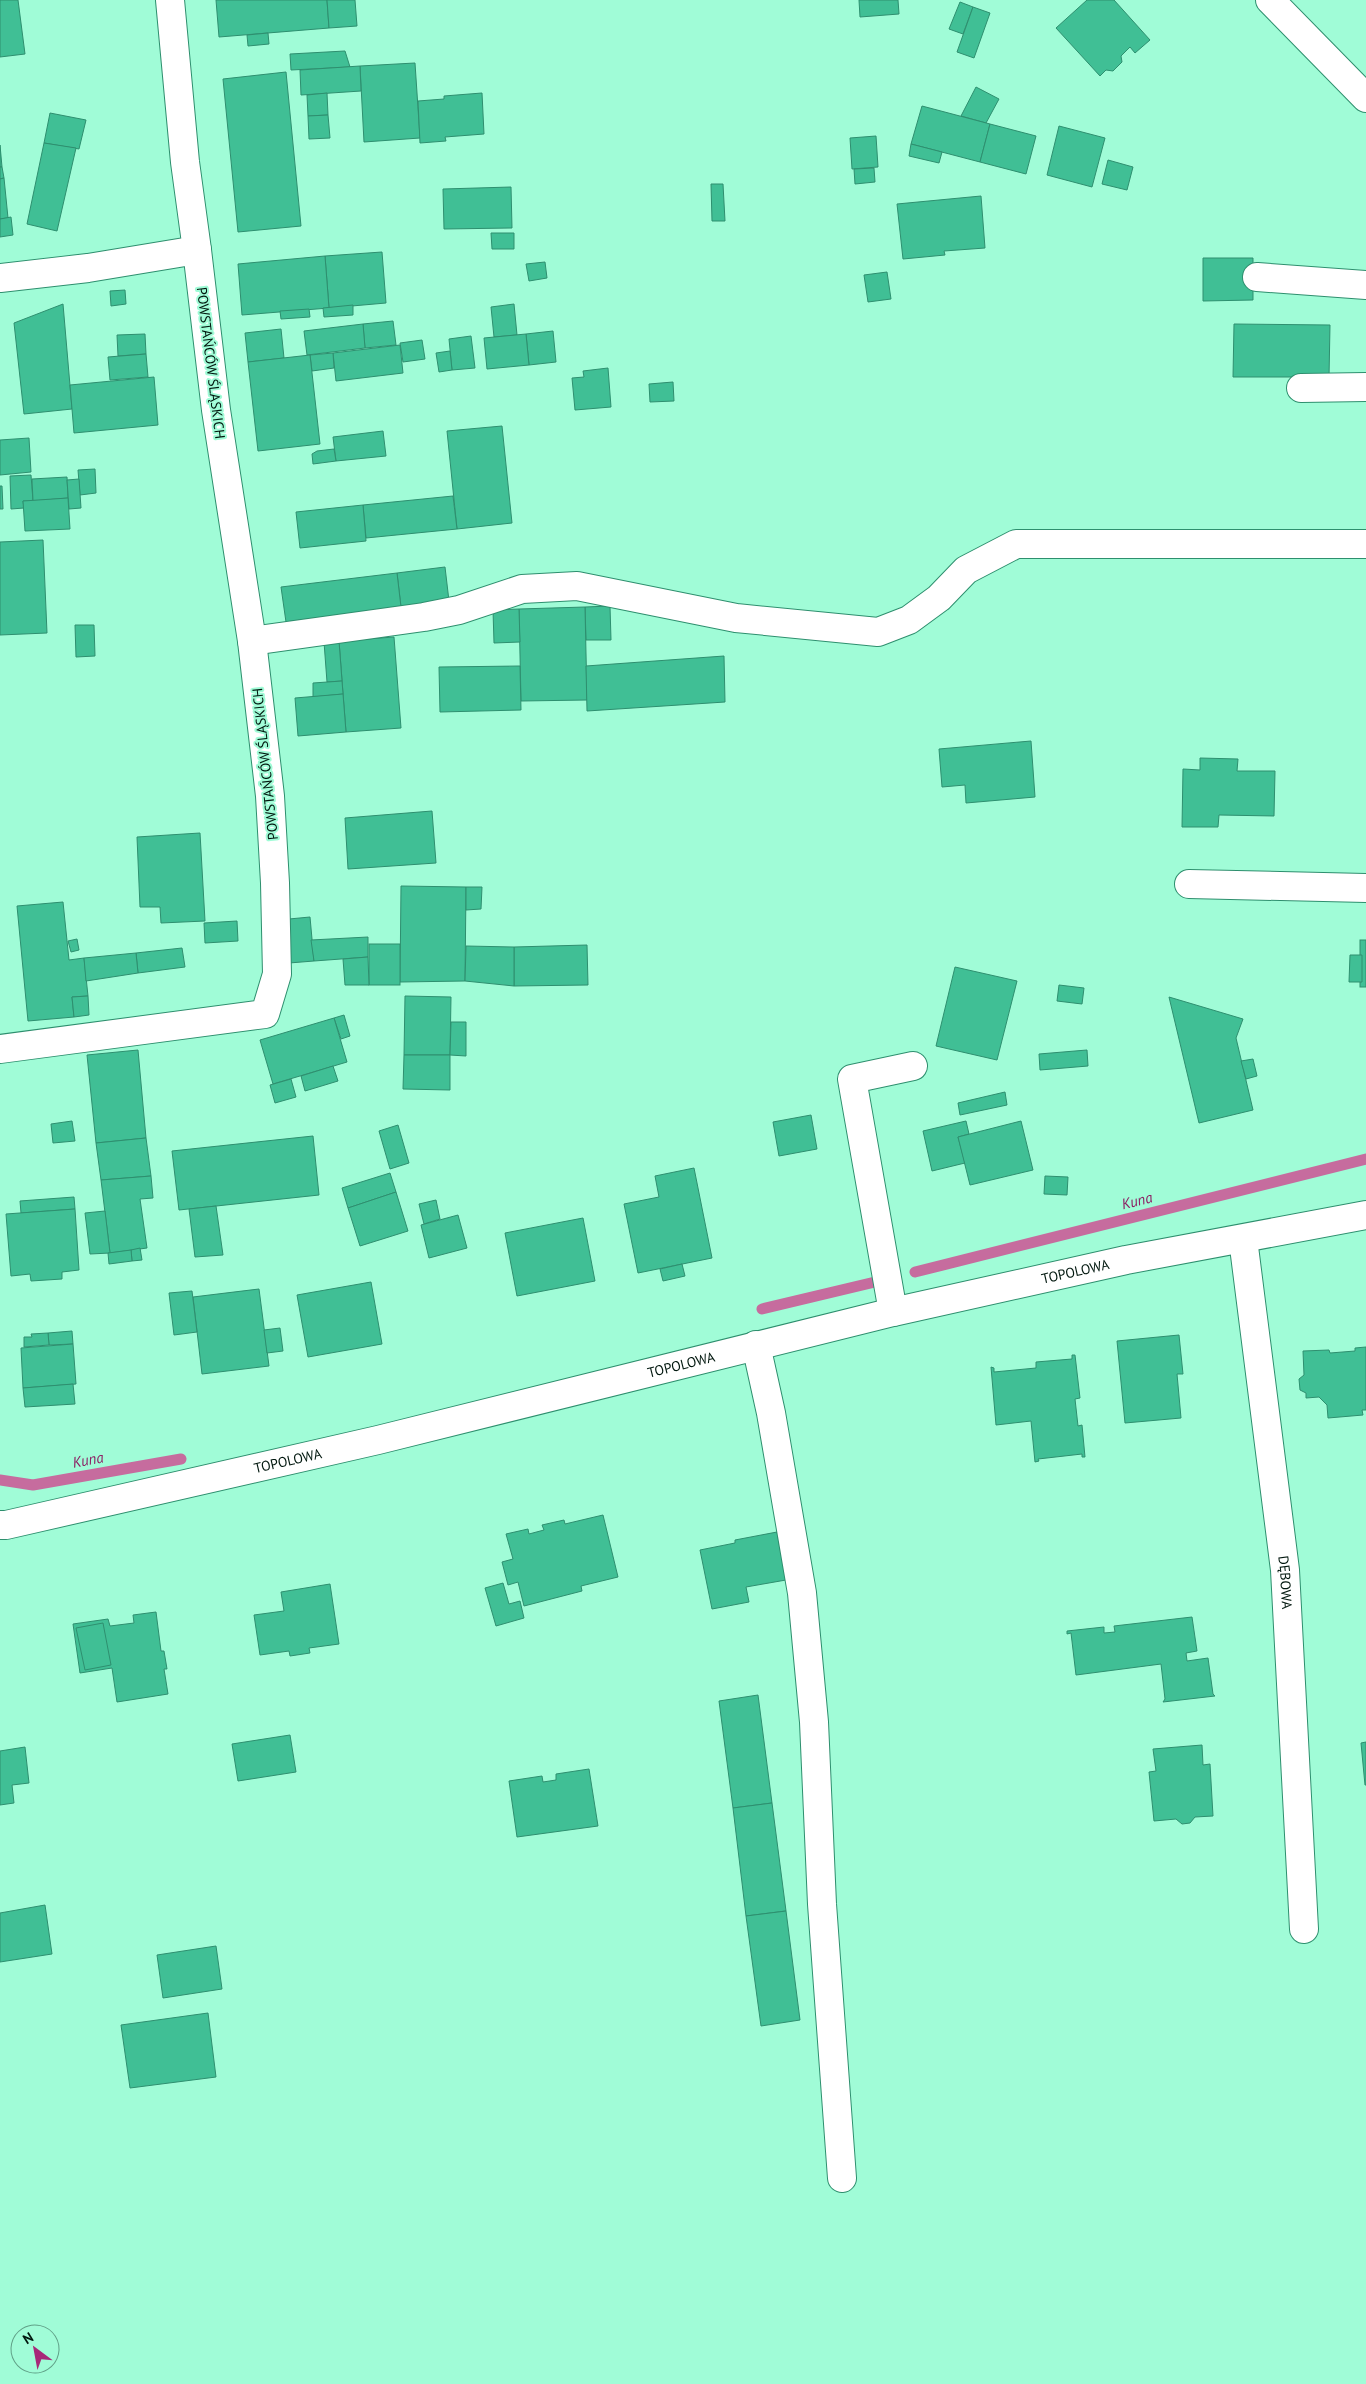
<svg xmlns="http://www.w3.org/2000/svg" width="1366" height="2384" font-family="'PT Sans',sans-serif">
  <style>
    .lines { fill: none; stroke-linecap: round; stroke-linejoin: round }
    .stream { stroke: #c66c9e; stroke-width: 11 }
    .building { fill: #40bf95; stroke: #2e8f6f }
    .minor-casing { stroke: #2e8f6e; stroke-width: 30 }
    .minor { stroke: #fff; stroke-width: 28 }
    .labels { text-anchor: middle; stroke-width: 4; stroke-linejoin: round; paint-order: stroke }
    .street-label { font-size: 14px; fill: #00170e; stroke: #a0fcd7 }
    .water-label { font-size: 15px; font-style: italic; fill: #8c2064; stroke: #a0fcd7 }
  </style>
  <rect width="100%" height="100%" fill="#a0fcd7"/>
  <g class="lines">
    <g class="stream">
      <path d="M915,1272L1366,1159"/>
      <path d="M762,1309L875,1282"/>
      <path d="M0,1480L33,1485L181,1459"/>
    </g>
  </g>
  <g class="building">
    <path d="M0,0H18L25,54L0,57Z"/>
    <path d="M216,0H327L329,28L219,37Z"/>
    <path d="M327,0H355L357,26L329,28Z"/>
    <path d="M859,0H898L899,14L860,17Z"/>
    <path d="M1087,0H1114L1150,40L1135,53L1130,47L1121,56L1122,62L1113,71L1106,70L1100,76L1056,28Z"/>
    <path d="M960,2L973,7L963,34L949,29Z"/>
    <path d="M973,7L990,13L974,58L957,52Z"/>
    <path d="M268,33L269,44L248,46L247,35Z"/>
    <path d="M345,51L350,67L291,70L290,54Z"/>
    <path d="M415,63L420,138L364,142L360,66Z"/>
    <path d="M360,66L361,91L301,95L300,70Z"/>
    <path d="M286,72L301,226L238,232L223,79Z"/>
    <path d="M976,87L999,99L986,123L961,116Z"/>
    <path d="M327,93L328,115L308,116L307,95Z"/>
    <path d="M482,93L484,134L445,137L446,141L420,143L418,101L444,99V96Z"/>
    <path d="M922,106L990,124L980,162L911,144Z"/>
    <path d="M50,113L86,120L79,149L44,143Z"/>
    <path d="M328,115L330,138L309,139L308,116Z"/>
    <path d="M990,124L1036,136L1026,174L980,162Z"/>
    <path d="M1059,126L1105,138L1092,187L1047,175Z"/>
    <path d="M876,136L878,167L852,169L850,138Z"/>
    <path d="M44,143L76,148L57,231L27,224Z"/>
    <path d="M911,144L942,152L939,163L909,156Z"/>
    <path d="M0,145L2,167H0Z"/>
    <path d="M1108,160L1133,167L1127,190L1102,184Z"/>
    <path d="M0,167H2L4,178L0,179Z"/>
    <path d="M874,168L875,182L855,184L854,169Z"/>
    <path d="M4,178L8,218L0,219V179Z"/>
    <path d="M711,184H723L725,221H712Z"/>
    <path d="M511,187L512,228L444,229L443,189Z"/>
    <path d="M981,196L985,248L944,251L945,255L903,259L897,204Z"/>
    <path d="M11,217L13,235L0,237V219Z"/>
    <path d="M491,233H514V249H492Z"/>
    <path d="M382,252L386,303L329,308L325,256Z"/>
    <path d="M325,256L329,308L242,315L238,264Z"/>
    <path d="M1203,258H1253V300L1203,301Z"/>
    <path d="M545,262L547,278L529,281L526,264Z"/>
    <path d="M887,272L891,299L868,302L864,275Z"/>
    <path d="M125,290L126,304L111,306L110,291Z"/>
    <path d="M63,304L72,409L24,414L14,323Z"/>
    <path d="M514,304L517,335L494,337L491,307Z"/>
    <path d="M353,305V315L324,317L323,308Z"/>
    <path d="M309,309L310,317L281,319L280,311Z"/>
    <path d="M393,321L396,345L365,348L363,324Z"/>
    <path d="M363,324L365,348L307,355L304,331Z"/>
    <path d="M1234,324L1330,325L1329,377H1233Z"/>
    <path d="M281,329L284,358L248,362L245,333Z"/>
    <path d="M553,331L556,362L529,365L526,334Z"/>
    <path d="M145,334L146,354L118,356L117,335Z"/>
    <path d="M526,334L529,365L487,369L484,338Z"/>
    <path d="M471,336L475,368L452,370L449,339Z"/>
    <path d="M422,340L425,359L403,362L400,343Z"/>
    <path d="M400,345L403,373L336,381L333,353Z"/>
    <path d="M450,351L452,370L439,372L436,353Z"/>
    <path d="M333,353L334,368L312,371L310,355Z"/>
    <path d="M146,354L148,377L110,380L108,357Z"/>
    <path d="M310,355L320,444L258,451L248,362Z"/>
    <path d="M608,368L611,407L575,410L572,378L584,377L583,371Z"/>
    <path d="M154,377L158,425L74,433L70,385Z"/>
    <path d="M673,382L674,401L650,402L649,384Z"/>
    <path d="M502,426L512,523L457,529L447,431Z"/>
    <path d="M383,431L386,456L336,461L333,437Z"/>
    <path d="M29,438L31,472L0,475V440Z"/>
    <path d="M334,449L336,461L313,464L312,454L317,451Z"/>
    <path d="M95,469L96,493L80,495L78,470Z"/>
    <path d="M31,475L33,501H23L24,508L11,509L10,476Z"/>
    <path d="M67,477L68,498L33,501L32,479Z"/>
    <path d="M79,479L81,508L69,509L67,480Z"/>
    <path d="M0,486H2L3,509H0Z"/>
    <path d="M453,496L457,529L366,538L363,505Z"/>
    <path d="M68,498L70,529L25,531L23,501Z"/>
    <path d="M363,505L366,541L300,548L296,512Z"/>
    <path d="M43,540L47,633L0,635V542Z"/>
    <path d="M445,567L449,601L401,607L397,573Z"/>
    <path d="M397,573L401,607L286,622L281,587Z"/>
    <path d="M610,606L611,640H586L585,607Z"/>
    <path d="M585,607L587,700L521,701L519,609Z"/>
    <path d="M519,609L520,642L494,643L493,610Z"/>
    <path d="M75,625H94L95,656L76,657Z"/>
    <path d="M394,637L401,728L346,732L339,641Z"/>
    <path d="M339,641L342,681L327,682L324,642Z"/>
    <path d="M724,656L725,702L587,711L586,666Z"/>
    <path d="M520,666L521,710L440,712L439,667Z"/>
    <path d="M342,681L343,694L313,697V683Z"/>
    <path d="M343,694L346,732L298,736L295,698Z"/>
    <path d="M1031,741L1035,797L966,803L965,785L942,787L939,749Z"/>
    <path d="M1200,758L1238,759L1237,771H1275L1274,816L1219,815L1218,827H1182L1183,769L1200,770Z"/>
    <path d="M432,811L436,863L348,869L345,818Z"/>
    <path d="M200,833L205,921L161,923L160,907H140L137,837Z"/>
    <path d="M401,886L466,887L465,981L400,982Z"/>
    <path d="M466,887H482L481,909L466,910Z"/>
    <path d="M63,902L69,960L84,958L88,996L72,997L74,1017L28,1021L17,906Z"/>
    <path d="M310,917L314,961L289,963V919Z"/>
    <path d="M237,921L238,941L205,943L204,923Z"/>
    <path d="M368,937V957L314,961L311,940Z"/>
    <path d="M77,939L79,950L71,952L68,941Z"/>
    <rect x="1360" y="940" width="6" height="47"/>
    <rect x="369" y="944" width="31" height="41"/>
    <path d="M587,945L588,985L514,986V947Z"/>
    <path d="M466,946L514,947V986L465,981Z"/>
    <path d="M182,948L185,967L138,973L136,953Z"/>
    <path d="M136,953L138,973L86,981L84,958Z"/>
    <path d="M1350,955H1362V982H1349Z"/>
    <path d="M368,957L369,985H345L343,959Z"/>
    <path d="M955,967L1017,981L997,1060L936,1046Z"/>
    <path d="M1059,985L1084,988L1082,1004L1057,1001Z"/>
    <path d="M88,996L89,1015L74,1017L72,997Z"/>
    <path d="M405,996L451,997L450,1055H404Z"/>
    <path d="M1169,997L1243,1019L1236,1038L1253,1110L1199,1123Z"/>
    <path d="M344,1015L350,1036L341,1039L334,1018Z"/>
    <path d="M334,1018L347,1062L273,1084L260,1040Z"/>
    <path d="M451,1022H466V1056L450,1055Z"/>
    <path d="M138,1050L146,1138L96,1143L87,1055Z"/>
    <path d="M1087,1050L1088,1066L1040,1070L1039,1054Z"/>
    <path d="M404,1055H450V1090L403,1089Z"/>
    <path d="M1253,1059L1257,1076L1246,1079L1241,1061Z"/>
    <path d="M333,1066L338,1081L305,1091L301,1076Z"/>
    <path d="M291,1079L296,1097L275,1103L270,1085Z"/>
    <path d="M1005,1092L1007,1105L960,1115L958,1103Z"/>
    <path d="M811,1115L817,1149L779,1156L773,1122Z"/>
    <path d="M72,1121L75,1141L53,1143L51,1124Z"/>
    <path d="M966,1121L969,1134L958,1137L965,1163L932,1171L923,1131Z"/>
    <path d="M1021,1121L1033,1170L970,1185L958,1137Z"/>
    <path d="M398,1125L409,1163L390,1169L379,1131Z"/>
    <path d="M313,1136L319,1195L179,1210L172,1151Z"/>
    <path d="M146,1138L151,1176L101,1180L96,1143Z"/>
    <path d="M694,1168L712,1258L638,1273L624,1204L659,1197L655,1176Z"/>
    <path d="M390,1173L396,1192L348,1208L342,1188Z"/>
    <path d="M151,1176L153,1198L140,1199L147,1248L110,1253L101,1180Z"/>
    <path d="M1045,1176L1068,1177L1067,1195L1044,1194Z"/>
    <path d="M396,1192L408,1231L360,1246L348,1208Z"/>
    <path d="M74,1197L75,1209L21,1213L20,1201Z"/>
    <path d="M436,1200L440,1219L424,1224L419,1204Z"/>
    <path d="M216,1206L223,1255L195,1257L189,1209Z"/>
    <path d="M75,1209L79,1270L62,1272V1279L31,1281L30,1274L11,1276L6,1214Z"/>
    <path d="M105,1211L110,1253L90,1254L85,1213Z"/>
    <path d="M458,1215L467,1248L429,1258L421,1225Z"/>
    <path d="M583,1218L595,1281L517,1296L505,1233Z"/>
    <path d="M140,1248L142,1260L132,1261L131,1250Z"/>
    <path d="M131,1250L132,1261L109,1264L108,1253Z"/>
    <path d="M682,1264L685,1276L663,1281L660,1269Z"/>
    <path d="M371,1282L382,1344L308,1357L297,1295Z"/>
    <path d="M259,1289L269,1366L202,1374L193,1297Z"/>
    <path d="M192,1291L197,1332L174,1335L169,1293Z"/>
    <path d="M280,1328L283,1351L267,1353L264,1330Z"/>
    <path d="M72,1331L73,1344L49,1345L48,1333Z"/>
    <path d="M48,1333L49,1345L24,1347V1337H32L31,1334Z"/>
    <path d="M1179,1335L1183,1374H1177L1181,1418L1125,1423L1117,1341Z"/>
    <path d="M73,1344L76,1384L23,1388L21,1348Z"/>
    <path d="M1366,1347V1410H1362L1363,1415L1328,1418L1327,1405L1319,1397L1306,1398V1393L1300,1390L1299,1379L1304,1375L1303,1351L1329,1350L1330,1353L1355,1351V1348Z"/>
    <path d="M1072,1355H1075L1080,1398L1075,1399L1078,1426L1082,1425L1085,1457H1082V1454L1038,1459L1039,1461L1035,1462L1031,1421L996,1425L991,1367L994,1368V1372L1036,1368V1362L1072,1359Z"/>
    <path d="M73,1384L75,1404L25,1407L23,1388Z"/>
    <path d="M603,1515L618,1577L581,1586L582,1591L524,1606L518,1582L508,1585L502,1562L513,1559L506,1534L528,1529L529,1534L544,1530L542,1525L564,1520L565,1524Z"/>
    <path d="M777,1532L786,1580L746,1587L749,1602L712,1609L700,1550L735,1543V1540Z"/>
    <path d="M503,1583L509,1604L520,1601L524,1618L496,1626L485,1588Z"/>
    <path d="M330,1584L339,1644L309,1648L310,1653L290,1656L289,1651L260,1655L254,1615L284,1611L281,1592Z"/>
    <path d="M156,1612L161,1651H164L167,1669H164L168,1694L117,1702L112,1668L80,1673L73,1624L108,1619L110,1626L134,1623L133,1615Z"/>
    <path d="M1192,1617L1197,1651L1186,1653L1187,1661L1208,1658L1213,1694L1215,1696L1163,1702L1165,1699L1161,1664L1076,1675L1071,1633L1067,1634V1631L1104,1627V1633L1115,1632L1114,1626Z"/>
    <path d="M103,1623L111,1665L85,1670L76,1628Z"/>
    <path d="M758,1695L772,1803L733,1808L719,1701Z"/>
    <path d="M290,1735L296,1772L238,1781L232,1744Z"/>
    <path d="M1366,1742V1785H1365L1361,1743Z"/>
    <path d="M1202,1745L1203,1765L1210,1764L1213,1816L1195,1817L1190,1823L1182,1824L1176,1819L1154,1821L1149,1772L1156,1771L1153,1749Z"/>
    <path d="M25,1747L29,1783L12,1785L14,1803L0,1805V1751Z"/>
    <path d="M589,1769L598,1826L517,1837L509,1781L542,1776L543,1782L556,1780V1774Z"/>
    <path d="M772,1803L786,1911L746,1916L733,1808Z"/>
    <path d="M45,1905L52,1954L0,1962V1913Z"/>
    <path d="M786,1911L800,2020L761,2026L746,1916Z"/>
    <path d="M216,1946L222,1989L163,1998L157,1955Z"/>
    <path d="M208,2013L216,2077L130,2088L121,2025Z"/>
  </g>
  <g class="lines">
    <defs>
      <g id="minor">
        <path d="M1270,0L1366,98"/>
        <path d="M1257,277L1366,285"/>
        <path d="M0,278L88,268L197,250L185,162L170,0"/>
        <path d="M1301,388L1366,387"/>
        <path d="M252,641L424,617L459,610L522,589L577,586L736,618L878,632L909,620L939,598L966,570L1016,544H1366"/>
        <path d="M1189,884L1366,888"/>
        <path d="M0,1049L265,1014L277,974L275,883L270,796L252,641L216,410L197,250"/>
        <path id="s1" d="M1243,1239L1285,1570L1304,1929"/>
        <path d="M893,1312L852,1079L913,1066"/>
        <path d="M756,1345L771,1413L802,1593L814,1722L822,1904L842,2178"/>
        <path id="s2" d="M0,1525H6L378,1440L893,1312L1126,1260L1366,1215"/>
      </g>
    </defs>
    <use href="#minor" class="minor-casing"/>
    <use href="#minor" class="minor"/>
  </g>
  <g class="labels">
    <g class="street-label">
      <text transform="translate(211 363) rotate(83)" y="5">POWSTAŃCÓW ŚLĄSKICH</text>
      <text transform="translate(265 764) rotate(-96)" y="5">POWSTAŃCÓW ŚLĄSKICH</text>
      <text dy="5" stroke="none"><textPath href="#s2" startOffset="1105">TOPOLOWA</textPath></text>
      <text dy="5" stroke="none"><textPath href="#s2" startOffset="700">TOPOLOWA</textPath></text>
      <text dy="5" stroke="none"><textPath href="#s2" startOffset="295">TOPOLOWA</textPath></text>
      <text dy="5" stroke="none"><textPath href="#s1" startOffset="346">DĘBOWA</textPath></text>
    </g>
    <g class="water-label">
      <text transform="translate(1137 1201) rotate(-14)" y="5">Kuna</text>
      <text transform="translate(88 1460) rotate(-10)" y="5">Kuna</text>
    </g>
  </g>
  <g transform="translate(35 2349) rotate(328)"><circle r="24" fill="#a0fcd7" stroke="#60a087"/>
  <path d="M0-4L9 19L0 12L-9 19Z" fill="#a72878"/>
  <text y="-8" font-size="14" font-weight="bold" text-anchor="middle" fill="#00170e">N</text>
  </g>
</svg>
